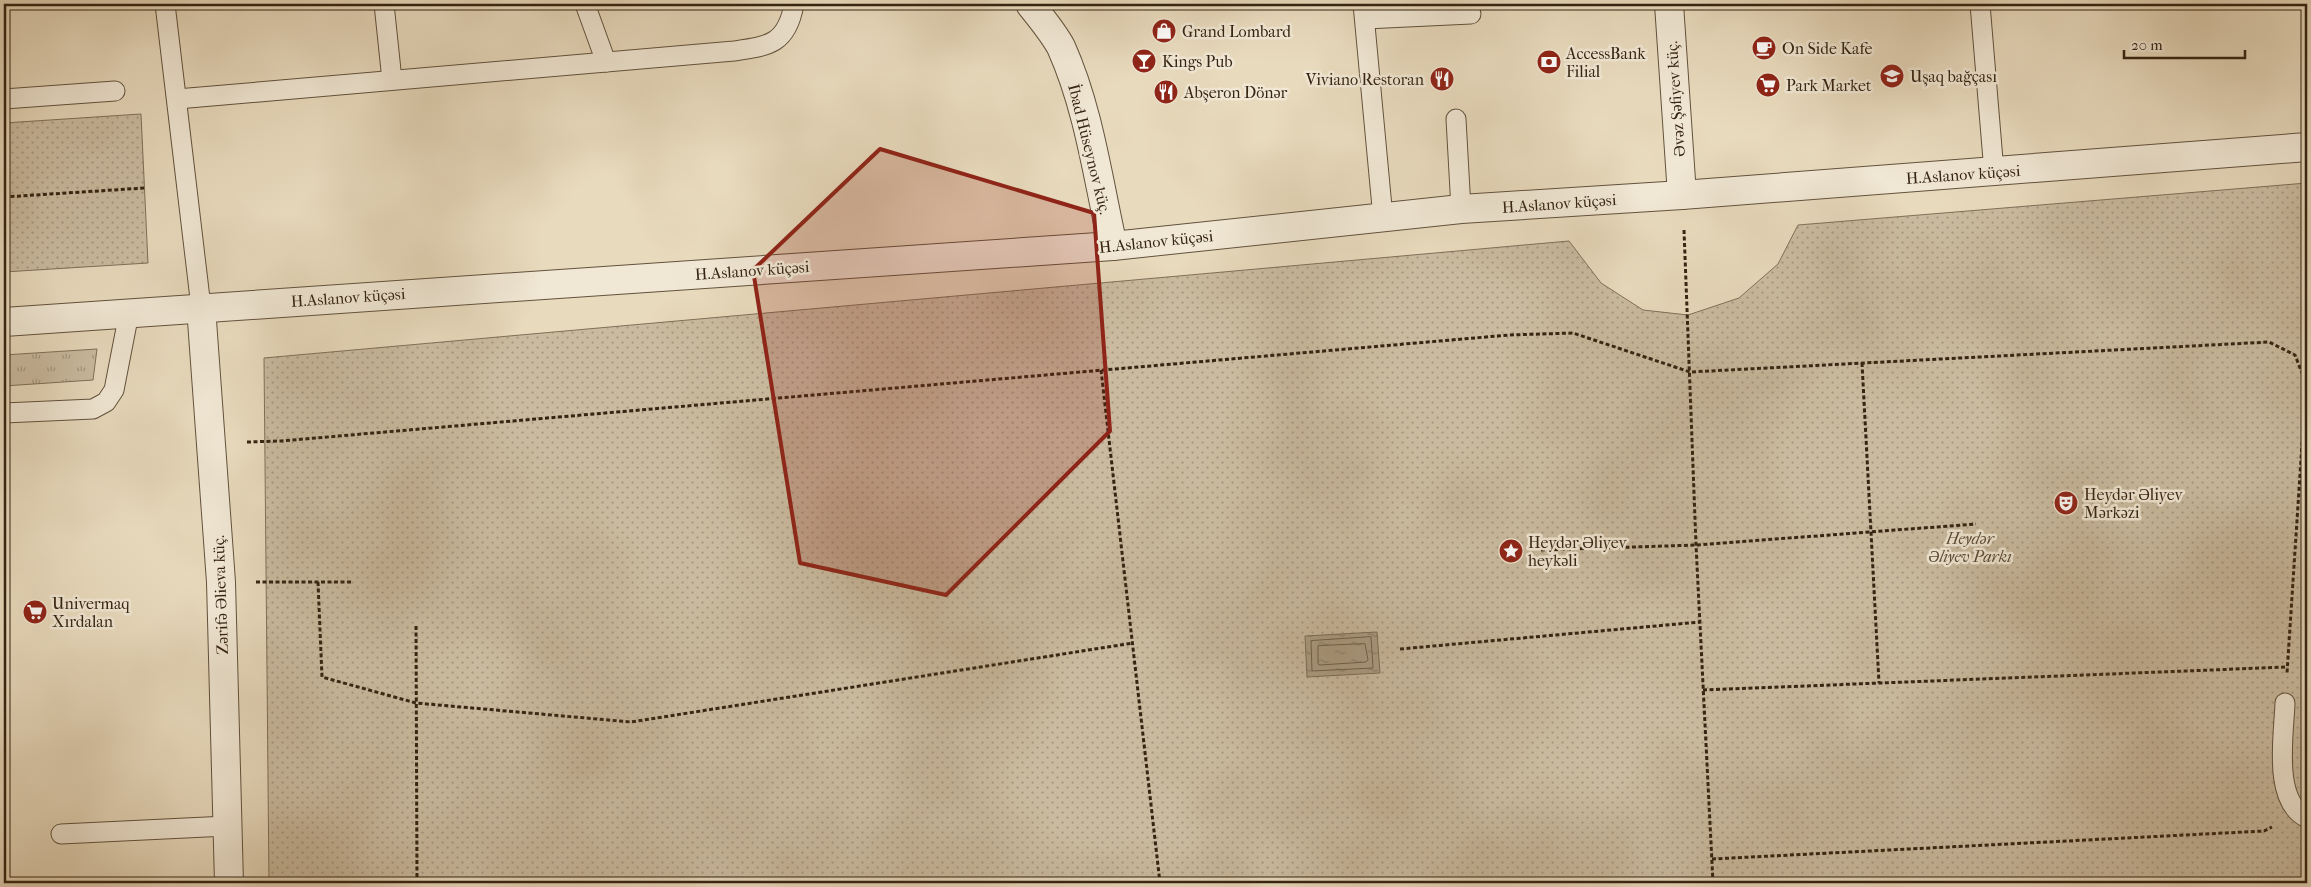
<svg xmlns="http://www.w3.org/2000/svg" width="2311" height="887" font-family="'IM FELL French Canon',serif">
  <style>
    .grass { fill: url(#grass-tufts); stroke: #807059 }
    .park { fill: url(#park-dots); stroke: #807059 }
    .water { fill: url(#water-ripples); stroke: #7c6c56 }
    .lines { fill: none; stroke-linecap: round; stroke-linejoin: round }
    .shore { stroke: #70604a; stroke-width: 1 }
    .service-casing { stroke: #62523d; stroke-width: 21 }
    .minor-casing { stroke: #62523d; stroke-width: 30 }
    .tertiary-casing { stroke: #62523d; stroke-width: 30 }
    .path { stroke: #352412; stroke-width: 3; stroke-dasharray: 4 2.5; stroke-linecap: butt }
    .service { stroke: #f0e7d4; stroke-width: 19 }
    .minor { stroke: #f0e7d4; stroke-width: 28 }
    .tertiary { stroke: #f0e7d4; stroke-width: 28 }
    .marked { fill: #8f2418; fill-opacity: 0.2; stroke: #8f2418; stroke-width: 4; stroke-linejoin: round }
    .labels { text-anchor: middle; stroke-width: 5; stroke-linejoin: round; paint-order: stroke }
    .poi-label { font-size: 16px; fill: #352412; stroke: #f0e7d4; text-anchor: start }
    .street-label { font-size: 16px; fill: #352412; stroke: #f0e7d4 }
    .park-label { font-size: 16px; font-style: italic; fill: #5a4a36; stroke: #f0e7d4 }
  </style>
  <defs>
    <pattern id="grass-tufts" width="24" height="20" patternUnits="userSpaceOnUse" patternTransform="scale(1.25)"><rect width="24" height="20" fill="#cabba0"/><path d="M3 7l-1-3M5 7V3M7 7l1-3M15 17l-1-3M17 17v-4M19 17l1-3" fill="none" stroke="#a59881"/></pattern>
    <pattern id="park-dots" width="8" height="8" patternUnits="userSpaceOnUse" patternTransform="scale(1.25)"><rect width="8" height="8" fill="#cabba0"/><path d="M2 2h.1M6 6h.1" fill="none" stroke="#a59881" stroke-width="1.8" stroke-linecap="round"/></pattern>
    <pattern id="water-ripples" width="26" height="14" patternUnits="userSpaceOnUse" patternTransform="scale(1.25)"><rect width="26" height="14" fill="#ab9c83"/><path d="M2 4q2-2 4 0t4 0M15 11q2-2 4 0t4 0" fill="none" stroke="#8c7f6a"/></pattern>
  </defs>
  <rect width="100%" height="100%" fill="#e8dabd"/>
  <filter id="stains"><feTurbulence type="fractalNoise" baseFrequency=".004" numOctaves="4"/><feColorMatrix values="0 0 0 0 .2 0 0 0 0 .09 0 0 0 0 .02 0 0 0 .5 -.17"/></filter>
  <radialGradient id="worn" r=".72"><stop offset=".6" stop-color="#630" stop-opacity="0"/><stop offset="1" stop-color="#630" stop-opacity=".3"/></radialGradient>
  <path class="grass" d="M97,349L93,380L4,386V355Z"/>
  <g class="park">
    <path d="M141,114L148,263L4,272V123Z"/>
    <path d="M2307,183V883H269L264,358L1569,241L1601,283L1643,310L1688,315L1739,298L1778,264L1798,225Z"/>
  </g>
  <path class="water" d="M1377,632L1380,673L1307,677L1305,636Z"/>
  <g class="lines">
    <g class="shore">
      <path d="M1371,637L1373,668L1312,671L1311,641Z"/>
      <path d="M1365,644L1368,660L1366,662L1320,665L1318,664V646Z"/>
    </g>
    <defs>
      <g id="service">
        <path d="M165,4L201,307"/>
        <path d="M384,4L392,80"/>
        <path d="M585,4L606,62"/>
        <path d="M1363,4L1383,218"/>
        <path d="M1980,4L1994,172"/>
        <path d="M1365,19L1471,14"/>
        <path d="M4,99L115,91"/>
        <path d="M177,99L734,51C769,46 787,44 794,4"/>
        <path d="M1456,119L1461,209"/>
        <path d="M4,413L93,409L106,402L114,390L129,313"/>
        <path d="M2285,703C2284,735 2272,801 2307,818"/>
        <path d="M61,834L227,826"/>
      </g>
      <g id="minor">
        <path d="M1030,4C1040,17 1053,32 1061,47C1089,109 1098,180 1113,246"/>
        <path d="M1682,195L2307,147"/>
      </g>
      <g id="tertiary">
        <path d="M201,307L221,582L229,883"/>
        <path d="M4,322L1113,246L1461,209L1682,195L1669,4"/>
      </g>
    </defs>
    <use href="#service" class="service-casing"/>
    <use href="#minor" class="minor-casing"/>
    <use href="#tertiary" class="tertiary-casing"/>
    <g class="path">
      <path d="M4,197L144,188"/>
      <path d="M1684,230L1696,545L1713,883"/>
      <path d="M1862,363L1879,683"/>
      <path d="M1101,370L1160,883"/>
      <path d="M247,442L281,441L1509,335L1573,333L1690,372L2269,342L2295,355L2306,383L2287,673"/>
      <path d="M1541,550L1696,545L1976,524"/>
      <path d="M256,582H351"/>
      <path d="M318,582L322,677L416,703L631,722L1133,643"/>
      <path d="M416,626L417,883"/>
      <path d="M1400,649L1700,622"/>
      <path d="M1703,690L2287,667"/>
      <path d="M1712,859L2264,831L2272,827"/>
    </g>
    <use href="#service" class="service"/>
    <use href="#minor" class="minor"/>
    <use href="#tertiary" class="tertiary"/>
  </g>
  <path class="marked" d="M880,149L1094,213L1110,431L946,595L800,563L753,270Z"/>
  <defs>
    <symbol id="shop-disc" viewBox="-11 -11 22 22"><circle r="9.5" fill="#8f2418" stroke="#f0e7d4"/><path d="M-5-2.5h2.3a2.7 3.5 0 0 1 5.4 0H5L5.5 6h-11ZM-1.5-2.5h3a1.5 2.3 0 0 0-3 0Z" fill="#fff"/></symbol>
    <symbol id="cafe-disc" viewBox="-11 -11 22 22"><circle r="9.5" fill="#8f2418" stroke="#f0e7d4"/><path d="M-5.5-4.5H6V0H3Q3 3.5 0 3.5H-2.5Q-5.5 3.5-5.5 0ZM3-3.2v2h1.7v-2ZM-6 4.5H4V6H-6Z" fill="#fff"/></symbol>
    <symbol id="bar-disc" viewBox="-11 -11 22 22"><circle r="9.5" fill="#8f2418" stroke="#f0e7d4"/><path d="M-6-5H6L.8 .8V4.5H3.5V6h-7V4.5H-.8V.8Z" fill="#fff"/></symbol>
    <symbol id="bank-disc" viewBox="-11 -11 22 22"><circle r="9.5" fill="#8f2418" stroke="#f0e7d4"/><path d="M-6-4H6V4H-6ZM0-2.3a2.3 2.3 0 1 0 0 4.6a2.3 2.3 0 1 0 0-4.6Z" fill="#fff"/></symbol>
    <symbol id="school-disc" viewBox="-11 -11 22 22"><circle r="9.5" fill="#8f2418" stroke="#f0e7d4"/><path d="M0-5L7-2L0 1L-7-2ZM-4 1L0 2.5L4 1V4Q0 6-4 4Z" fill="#fff"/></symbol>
    <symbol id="restaurant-disc" viewBox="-11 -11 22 22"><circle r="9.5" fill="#8f2418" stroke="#f0e7d4"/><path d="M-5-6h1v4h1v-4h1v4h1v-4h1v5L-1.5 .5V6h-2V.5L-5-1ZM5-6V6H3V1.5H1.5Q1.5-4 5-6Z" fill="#fff"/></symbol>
    <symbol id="supermarket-disc" viewBox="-11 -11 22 22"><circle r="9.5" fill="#8f2418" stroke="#f0e7d4"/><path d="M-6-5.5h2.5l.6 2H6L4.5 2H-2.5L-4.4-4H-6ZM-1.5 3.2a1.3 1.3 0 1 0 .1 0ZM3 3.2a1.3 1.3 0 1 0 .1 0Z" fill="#fff"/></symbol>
    <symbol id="theatre-disc" viewBox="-11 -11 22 22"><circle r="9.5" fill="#8f2418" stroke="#f0e7d4"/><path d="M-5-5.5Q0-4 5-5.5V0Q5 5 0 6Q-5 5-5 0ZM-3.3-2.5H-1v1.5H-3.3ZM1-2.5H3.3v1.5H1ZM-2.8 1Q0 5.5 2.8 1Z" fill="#fff"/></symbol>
    <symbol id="sight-disc" viewBox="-11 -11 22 22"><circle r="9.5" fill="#8f2418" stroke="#f0e7d4"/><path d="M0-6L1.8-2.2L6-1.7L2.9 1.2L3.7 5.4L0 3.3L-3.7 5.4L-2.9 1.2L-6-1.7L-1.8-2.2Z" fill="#fff"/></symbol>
  </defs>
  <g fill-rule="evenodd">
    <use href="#shop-disc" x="1150" y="17" width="28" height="28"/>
    <use href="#cafe-disc" x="1750" y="34" width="28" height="28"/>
    <use href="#bar-disc" x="1130" y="47" width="28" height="28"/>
    <use href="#bank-disc" x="1535" y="48" width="28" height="28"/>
    <use href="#school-disc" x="1878" y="62" width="28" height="28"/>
    <use href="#restaurant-disc" x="1428" y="65" width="28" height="28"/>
    <use href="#supermarket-disc" x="1754" y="71" width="28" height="28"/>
    <use href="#restaurant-disc" x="1152" y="78" width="28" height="28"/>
    <use href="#theatre-disc" x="2052" y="489" width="28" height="28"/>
    <use href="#sight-disc" x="1497" y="537" width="28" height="28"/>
    <use href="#supermarket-disc" x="21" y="598" width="28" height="28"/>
  </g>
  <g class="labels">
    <g class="poi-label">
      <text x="1182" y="37">Grand Lombard</text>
      <text x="1782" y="54">On Side Kafe</text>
      <text x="1566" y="59">AccessBank<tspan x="1566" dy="18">Filial</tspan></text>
      <text x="1162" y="67">Kings Pub</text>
      <text x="1910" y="82">Uşaq bağçası</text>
      <text x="1424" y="85" text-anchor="end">Viviano Restoran</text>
      <text x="1786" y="91">Park Market</text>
      <text x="1184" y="98">Abşeron Dönər</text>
      <text x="2084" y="500">Heydər Əliyev<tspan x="2084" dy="18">Mərkəzi</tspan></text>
      <text x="1528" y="548">Heydər Əliyev<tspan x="1528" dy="18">heykəli</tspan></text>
      <text x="52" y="609">Univermaq<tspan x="52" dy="18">Xırdalan</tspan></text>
    </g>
    <g class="street-label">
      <text transform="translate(1675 99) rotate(-94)" y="6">Əvəz Şəfiyev küç.</text>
      <text transform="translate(1090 149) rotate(76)" y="6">İbad Hüseynov küç.</text>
      <text transform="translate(1963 174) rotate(-4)" y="6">H.Aslanov küçəsi</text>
      <text transform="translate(1559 203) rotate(-4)" y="6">H.Aslanov küçəsi</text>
      <text transform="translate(1156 241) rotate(-6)" y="6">H.Aslanov küçəsi</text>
      <text transform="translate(752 270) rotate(-4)" y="6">H.Aslanov küçəsi</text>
      <text transform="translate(348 297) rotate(-4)" y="6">H.Aslanov küçəsi</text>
      <text transform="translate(220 595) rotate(-92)" y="6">Zərifə Əlieva küç.</text>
    </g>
    <g class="park-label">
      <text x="1970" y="544">Heydər<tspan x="1970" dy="18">Əliyev Parkı</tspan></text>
    </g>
  </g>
  <rect width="2311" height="887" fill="none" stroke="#e8dabd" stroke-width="20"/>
  <rect x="5" y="5" width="2301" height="877" fill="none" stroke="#352412" stroke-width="2.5"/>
  <rect x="10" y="10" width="2291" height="867" fill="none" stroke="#352412"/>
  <path d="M2124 50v8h121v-8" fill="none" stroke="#352412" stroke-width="2.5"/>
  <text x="2131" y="50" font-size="15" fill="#352412" stroke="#f0e7d4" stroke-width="4" paint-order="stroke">20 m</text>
  <rect width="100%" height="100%" filter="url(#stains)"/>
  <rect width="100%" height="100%" fill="url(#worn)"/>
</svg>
